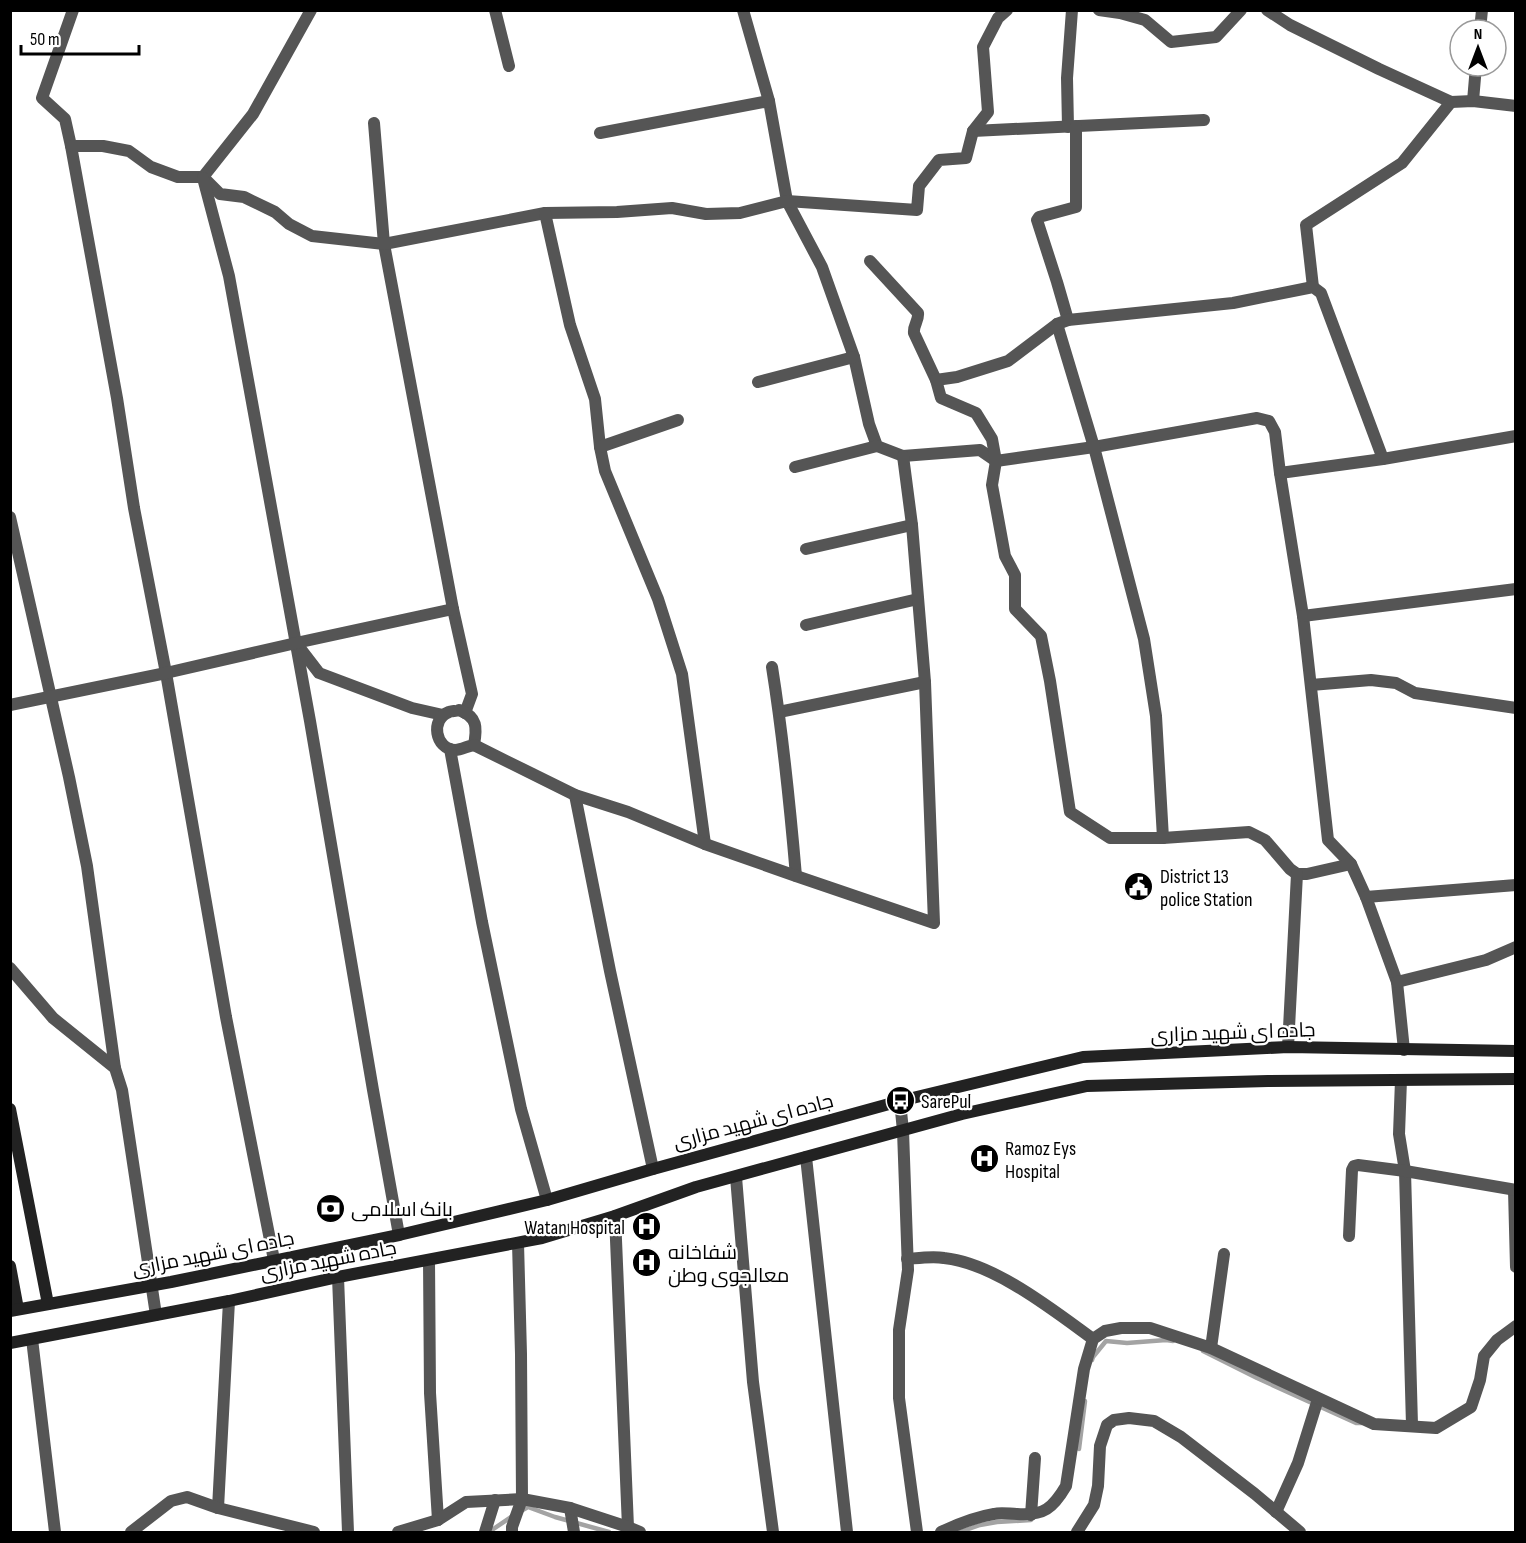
<svg xmlns="http://www.w3.org/2000/svg" width="1526" height="1543" font-family="'Sofia Sans Condensed',Cairo,sans-serif">
  <style>
    .lines { fill: none; stroke-linecap: round; stroke-linejoin: round }
    .stream { stroke: #a3a3a3; stroke-width: 4.5 }
    .street { stroke: #555; stroke-width: 12 }
    .secondary { stroke: #222; stroke-width: 12 }
    .labels { text-anchor: middle; stroke-width: 4.5; stroke-linejoin: round; paint-order: stroke }
    .poi-label { font-size: 20px; fill: #000; stroke: #fff; text-anchor: start }
    .street-label { font-size: 20px; fill: #000; stroke: #fff }
  </style>
  <rect width="100%" height="100%" fill="#fff"/>
  <g class="lines">
    <g class="stream">
      <path d="M1203,1351L1257,1378L1356,1423H1362"/>
      <path d="M1092,1360L1093,1357L1106,1341L1127,1343L1166,1340L1173,1341"/>
      <path d="M1079,1449L1085,1401"/>
      <path d="M521,1511L528,1507L555,1517L609,1532"/>
      <path d="M489,1532L514,1515"/>
      <path d="M960,1532L980,1525L997,1522L1031,1520"/>
    </g>
    <g class="street">
      <path d="M73,10L42,98L65,119L71,146L117,398L134,508L166,673L226,1017L274,1260"/>
      <path d="M495,10L509,66"/>
      <path d="M743,10L769,101L787,201L822,267L854,357L869,424L877,446L903,456L980,450L996,461L1094,447L1257,418L1269,421L1275,432L1280,473L1303,616L1328,840L1351,864L1366,897L1397,982L1404,1050"/>
      <path d="M1099,10L1120,13L1145,20L1171,42L1216,37L1241,10"/>
      <path d="M1267,10L1290,25L1379,69L1451,102L1473,101L1516,106"/>
      <path d="M1480,30L1482,10"/>
      <path d="M1473,101L1476,66"/>
      <path d="M374,123L384,244L453,609L472,694L465,713"/>
      <path d="M1068,127L1067,78L1072,10"/>
      <path d="M973,131L1204,120"/>
      <path d="M600,133L769,101"/>
      <path d="M71,146H103L129,151L151,167L178,177H203L220,194L244,197L275,212L289,224L312,236L384,244L545,213L617,212L672,208L706,214L740,213L787,201L917,210L919,186L939,160L966,158L973,131L988,112L983,47L998,18L1007,10"/>
      <path d="M203,177L253,114L311,10"/>
      <path d="M203,178L229,276L310,721L373,1090L399,1235"/>
      <path d="M545,213L570,325L595,399L600,447L605,471L658,599L682,674L705,844"/>
      <path d="M870,261L918,313C919,321 913,325 914,333L936,380L941,398L976,413L992,439L996,461L992,485L1005,556L1015,575V609L1041,636L1050,681L1070,812L1110,838H1163L1249,832L1265,840L1290,869L1297,874H1307L1351,864"/>
      <path d="M1313,287L1306,225L1402,163L1451,102"/>
      <path d="M1068,320L1057,282L1037,220L1039,217L1076,207V126"/>
      <path d="M1057,324L1094,447L1144,639L1156,716L1163,838"/>
      <path d="M936,380L957,377L1008,361L1057,324L1068,320L1233,303L1313,287L1321,293L1383,459"/>
      <path d="M758,382L854,357"/>
      <path d="M600,447L678,420"/>
      <path d="M795,467L877,446"/>
      <path d="M1280,473L1383,459L1516,436"/>
      <path d="M10,517L69,777L87,866L115,1068"/>
      <path d="M806,549L912,525"/>
      <path d="M1303,616L1516,589"/>
      <path d="M806,625L918,599"/>
      <path d="M299,647L319,673L412,708L443,715"/>
      <path d="M772,667C783,736 790,806 796,876"/>
      <path d="M1311,685L1371,680L1396,683L1415,693L1516,708"/>
      <path d="M10,705L166,673L296,643L453,609"/>
      <path d="M459,710C478,717 477,728 474,745C467,746 462,750 455,750C435,749 430,719 449,712C450,711 458,711 459,710Z"/>
      <path d="M779,712L925,682"/>
      <path d="M474,745L575,795L628,812L705,844L796,876L934,923L925,682L912,525L903,456"/>
      <path d="M450,749L482,922L521,1109L547,1200"/>
      <path d="M575,795L610,971L653,1169"/>
      <path d="M1366,897L1516,885"/>
      <path d="M10,968L53,1018L115,1068L122,1090L156,1315"/>
      <path d="M1397,982L1486,960L1516,947"/>
      <path d="M1288,1047L1297,874"/>
      <path d="M1401,1080L1399,1134L1405,1171L1412,1425"/>
      <path d="M900,1101L903,1131L908,1270L899,1330V1398L917,1532"/>
      <path d="M806,1157L847,1532"/>
      <path d="M736,1177L753,1382L773,1532"/>
      <path d="M1514,1190L1516,1267"/>
      <path d="M615,1216L628,1527"/>
      <path d="M1349,1236L1352,1170L1354,1166L1358,1165L1405,1171L1516,1190"/>
      <path d="M907,1259C919,1258 933,1256 944,1258C994,1263 1053,1310 1093,1339"/>
      <path d="M429,1260L430,1393L438,1520"/>
      <path d="M338,1277L348,1532"/>
      <path d="M32,1339L55,1532"/>
      <path d="M1211,1348L1224,1254"/>
      <path d="M218,1508L229,1301"/>
      <path d="M570,1508L574,1532"/>
      <path d="M1276,1512L1298,1463L1318,1399"/>
      <path d="M1031,1515L1035,1458"/>
      <path d="M131,1532L171,1501L187,1497L218,1508L314,1532"/>
      <path d="M398,1532L438,1520L466,1502L522,1499L570,1508L628,1527L640,1532"/>
      <path d="M485,1532L495,1500"/>
      <path d="M512,1532V1527L522,1499L521,1354L518,1243"/>
      <path d="M941,1532C958,1524 975,1517 994,1514C1001,1512 1010,1514 1017,1514C1044,1516 1053,1508 1066,1486L1084,1369L1093,1339L1105,1331L1121,1328H1150L1211,1348L1374,1424L1436,1428L1471,1407L1480,1380L1484,1356L1497,1340L1516,1326"/>
      <path d="M1077,1532L1094,1505L1098,1486L1100,1446L1107,1425L1114,1420L1129,1418L1154,1421L1181,1437L1255,1494L1300,1532"/>
    </g>
    <g class="secondary">
      <path d="M10,1109L48,1304"/>
      <path d="M10,1266L18,1309"/>
      <path d="M10,1311L171,1282L399,1235L547,1200L653,1169L900,1101L1083,1057L1288,1047L1516,1051"/>
      <path d="M10,1343L229,1301L338,1277L542,1238L615,1216L696,1187L962,1114L1087,1086L1268,1081L1516,1079"/>
    </g>
  </g>
  <defs>
    <symbol id="civic-disc" viewBox="-11 -11 22 22"><circle r="9.5" fill="#000" stroke="#fff"/><path d="M-.6-6.5H3V-4.5H.6V-3L4-1V1h2V6H-6V1h2V-1L-.6-3ZM-1.2 2.5V6h2.4V2.5Z" fill="#fff"/></symbol>
    <symbol id="bus-disc" viewBox="-11 -11 22 22"><circle r="9.5" fill="#000" stroke="#fff"/><path d="M-5-6H5V4H4V6H2V4H-2V6H-4V4H-5ZM-3.5-4V0h7V-4ZM-3.5 1.2v1.5H-2V1.2ZM2 1.2v1.5H3.5V1.2Z" fill="#fff"/></symbol>
    <symbol id="hospital-disc" viewBox="-11 -11 22 22"><circle r="9.5" fill="#000" stroke="#fff"/><path d="M-5-5h3v3.5h4V-5h3V5h-3V1.5h-4V5h-3Z" fill="#fff"/></symbol>
    <symbol id="bank-disc" viewBox="-11 -11 22 22"><circle r="9.5" fill="#000" stroke="#fff"/><path d="M-6-4H6V4H-6ZM0-2.3a2.3 2.3 0 1 0 0 4.6a2.3 2.3 0 1 0 0-4.6Z" fill="#fff"/></symbol>
  </defs>
  <g fill-rule="evenodd">
    <use href="#civic-disc" x="1122" y="870" width="33" height="33"/>
    <use href="#bus-disc" x="884" y="1084" width="33" height="33"/>
    <use href="#hospital-disc" x="968" y="1142" width="33" height="33"/>
    <use href="#bank-disc" x="314" y="1192" width="33" height="33"/>
    <use href="#hospital-disc" x="630" y="1210" width="33" height="33"/>
    <use href="#hospital-disc" x="630" y="1246" width="33" height="33"/>
  </g>
  <g class="labels">
    <g class="poi-label">
      <text x="1160" y="883">District 13<tspan x="1160" dy="23">police Station</tspan></text>
      <text x="921" y="1108">SarePul</text>
      <text x="1005" y="1155">Ramoz Eys<tspan x="1005" dy="23">Hospital</tspan></text>
      <text x="351" y="1216">بانک اسلامی</text>
      <text x="625" y="1234" text-anchor="end">Watan Hospital</text>
      <text x="668" y="1259">شفاخانه<tspan x="668" dy="23">معالجوی وطن</tspan></text>
    </g>
    <g class="street-label">
      <text transform="translate(1233 1032) rotate(-2)" y="7">جاده ای شهید مزاری</text>
      <text transform="translate(753 1121) rotate(-15)" y="7">جاده ای شهید مزاری</text>
      <text transform="translate(213 1253) rotate(-11)" y="7">جاده ای شهید مزاری</text>
      <text transform="translate(328 1260) rotate(-11)" y="7">جاده شهید مزاری</text>
    </g>
  </g>
  <rect width="1526" height="1543" fill="none" stroke="#000000" stroke-width="24"/>
  <g transform="translate(1478 48)"><circle r="28" fill="#ffffff" stroke="#999999" stroke-width="1.5"/>
  <path d="M0-4.5L10 22L0 15L-10 22Z" fill="#000000"/>
  <text y="-9" font-size="16" font-weight="bold" text-anchor="middle" fill="#000000">N</text>
  </g>
  <path d="M21 45v9h118v-9" fill="none" stroke="#000000" stroke-width="3"/>
  <text x="30" y="45" font-size="18" fill="#000000" stroke="#ffffff" stroke-width="4.5" paint-order="stroke">50 m</text>
</svg>
